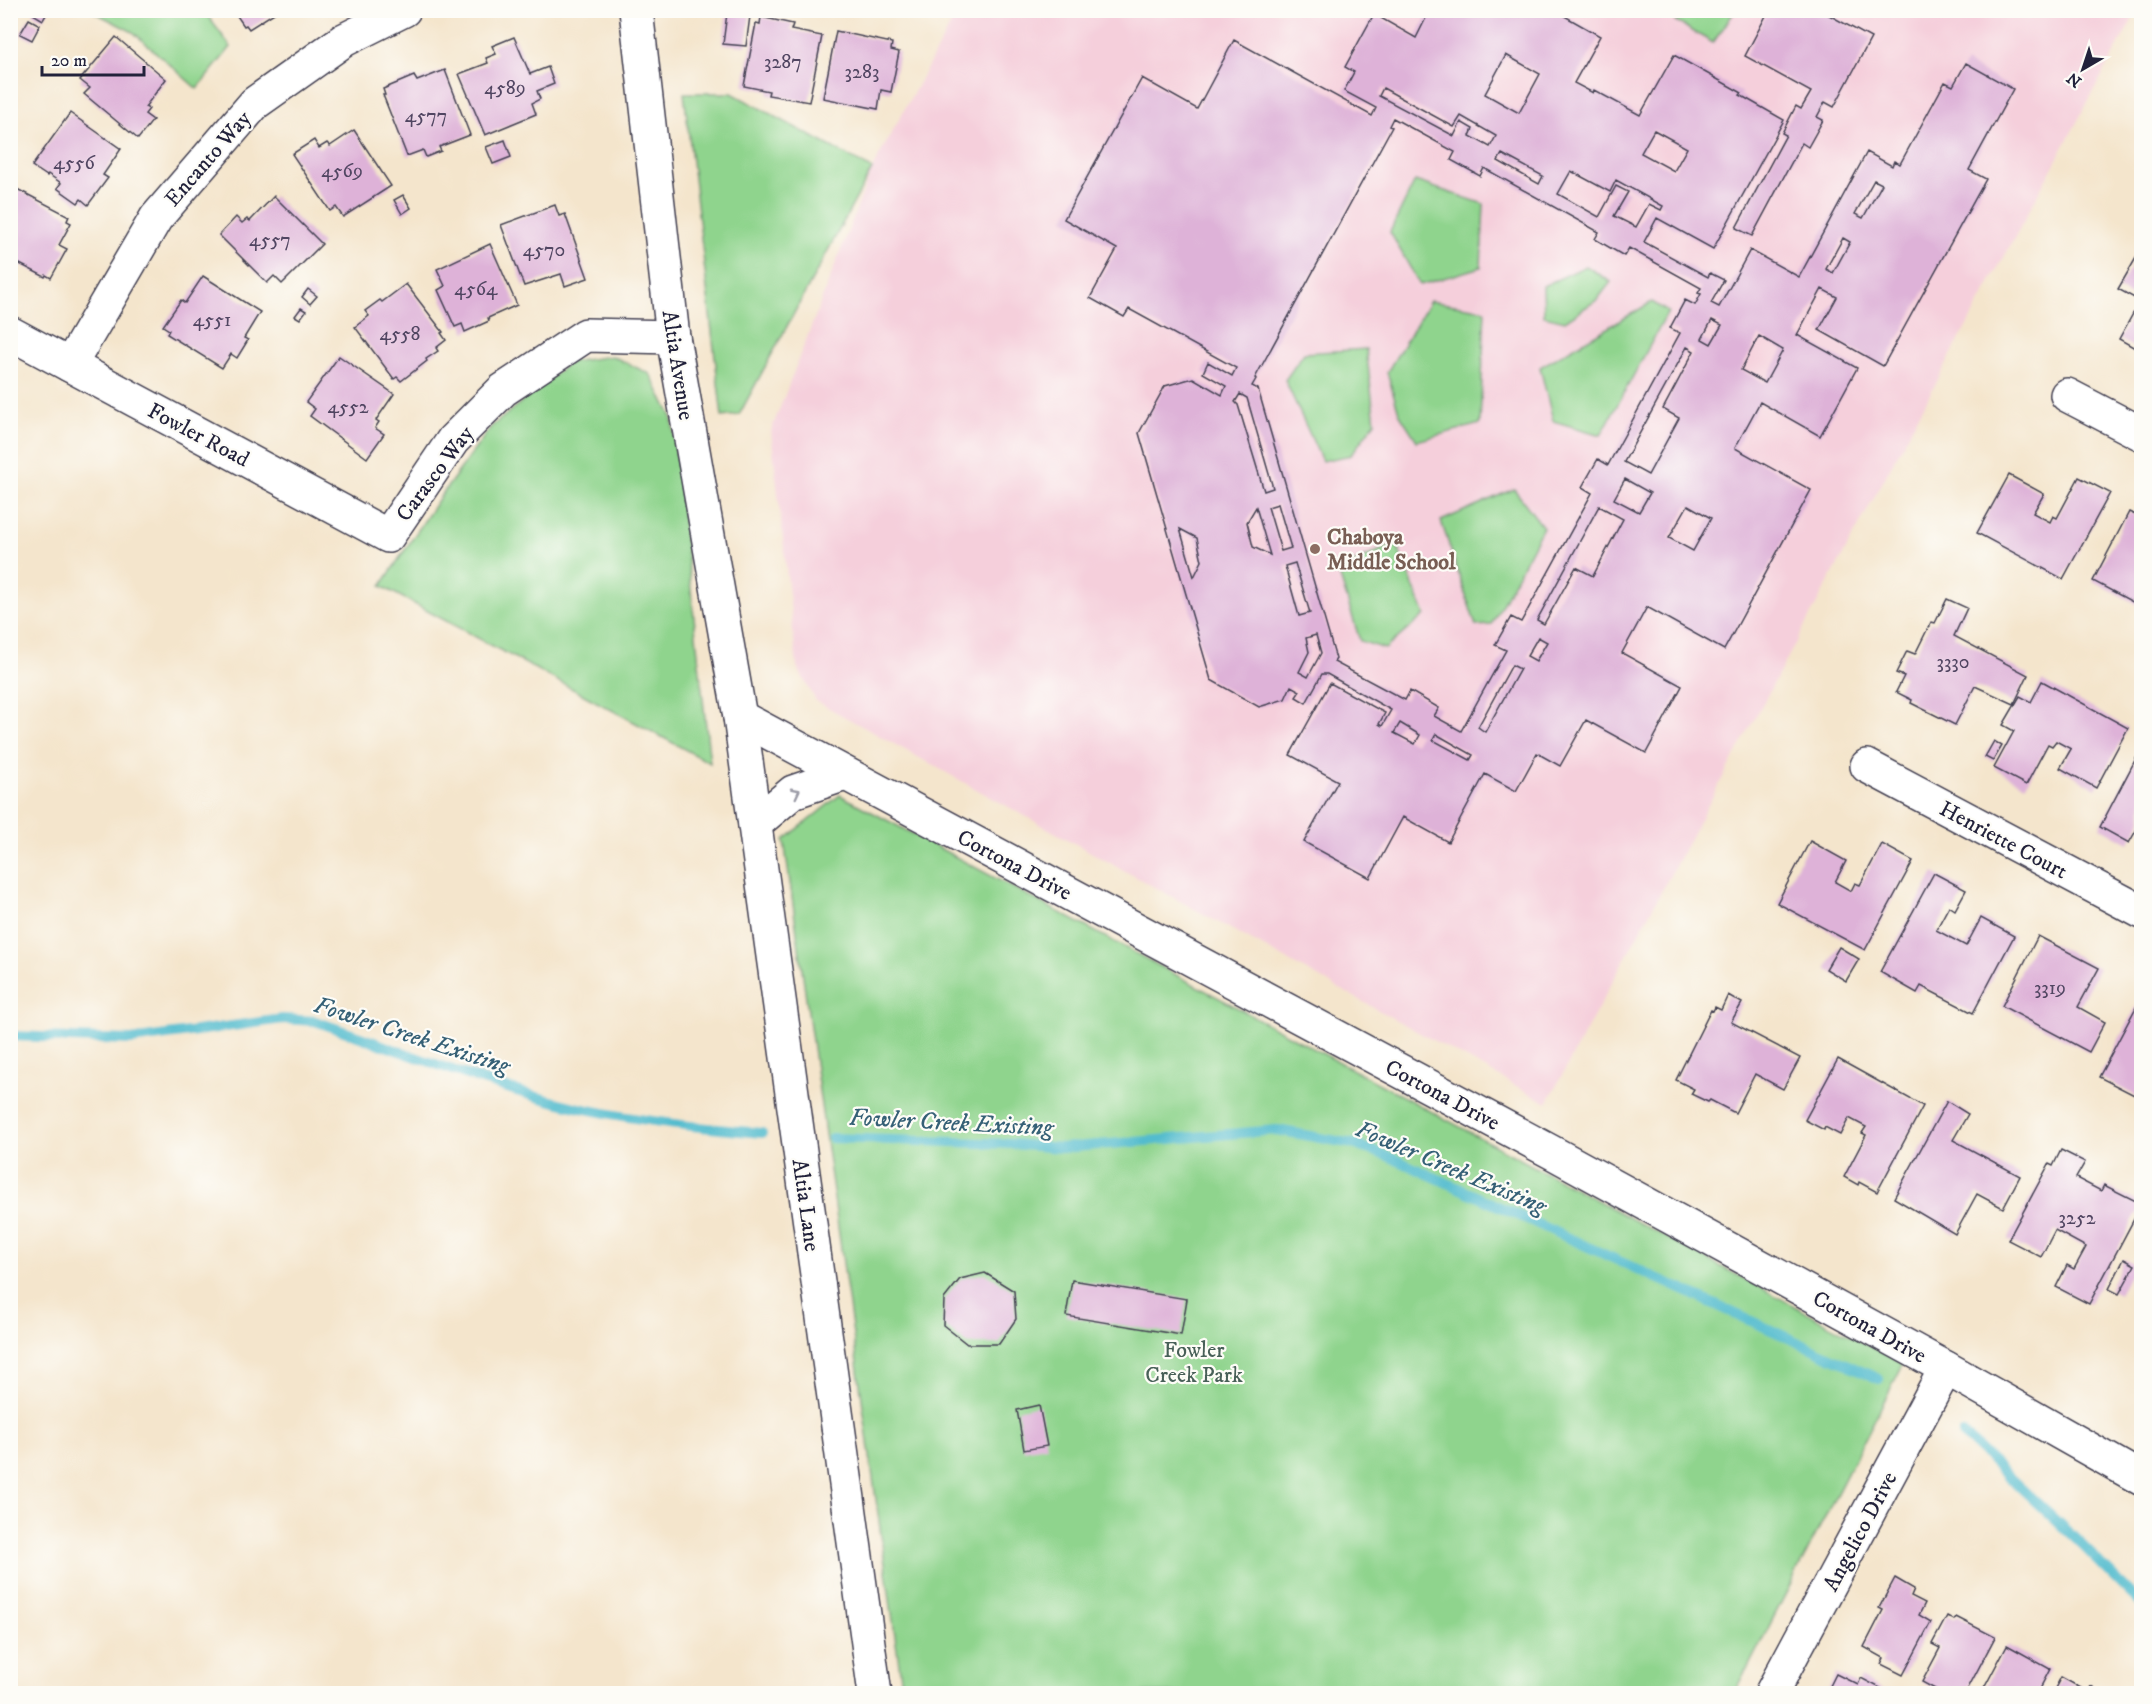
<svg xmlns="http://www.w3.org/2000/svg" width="2152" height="1704" font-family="'IM FELL DW Pica',serif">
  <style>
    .built { fill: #f5cfdb }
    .green { fill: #8fd48d; stroke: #587b64; stroke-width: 1.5 }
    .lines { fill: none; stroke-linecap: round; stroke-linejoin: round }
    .stream { stroke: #52bcce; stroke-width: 10 }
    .building { fill: #deb2d8; fill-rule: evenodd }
    .minor-casing { stroke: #423f51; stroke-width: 36 }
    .tertiary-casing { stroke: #423f51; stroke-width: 36 }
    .minor { stroke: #fff; stroke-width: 33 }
    .tertiary { stroke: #fff; stroke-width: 33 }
    .oneway { stroke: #9c9ca7 }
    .education-dot { fill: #8d6e63; stroke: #fdfcf7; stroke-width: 2 }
    .labels { text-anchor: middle; stroke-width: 4.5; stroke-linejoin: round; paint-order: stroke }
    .number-label { font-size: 20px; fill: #514662 }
    .street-label { font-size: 22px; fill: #22223b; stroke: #fdfcf7 }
    .education-label { font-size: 22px; font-weight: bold; fill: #785e54; stroke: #fdfcf7; text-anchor: start }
    .park-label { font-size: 22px; fill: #486058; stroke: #fdfcf7 }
    .water-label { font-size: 24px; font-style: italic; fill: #356076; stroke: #fdfcf7 }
  </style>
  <rect width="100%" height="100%" fill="#fdfcf7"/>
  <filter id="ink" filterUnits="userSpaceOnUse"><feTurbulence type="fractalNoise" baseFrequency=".0167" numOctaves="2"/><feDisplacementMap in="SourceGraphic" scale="12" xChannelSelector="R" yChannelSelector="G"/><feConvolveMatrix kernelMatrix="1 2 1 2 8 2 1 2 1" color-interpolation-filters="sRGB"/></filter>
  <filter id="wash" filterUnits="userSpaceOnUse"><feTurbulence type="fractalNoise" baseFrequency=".008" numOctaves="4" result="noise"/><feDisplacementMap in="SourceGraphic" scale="24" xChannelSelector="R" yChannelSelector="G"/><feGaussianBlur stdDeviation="1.35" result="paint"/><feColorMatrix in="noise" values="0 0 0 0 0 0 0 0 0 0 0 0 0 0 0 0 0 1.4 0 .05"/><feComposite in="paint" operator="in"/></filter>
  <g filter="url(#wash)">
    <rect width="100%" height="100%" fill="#f4e5cc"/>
    <path class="built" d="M958,11H2137L1547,1103L816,701L797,667L771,431L872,169Z"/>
    <g class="green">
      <path d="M92,11H204L231,47L197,89L133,32Z"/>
      <path d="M1680,11V10L1735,11L1713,43L1675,21Z"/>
      <path d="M684,93H732L872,169L739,415L722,417Z"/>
      <path d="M1415,181L1484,204L1481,267L1420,285L1390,232Z"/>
      <path d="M1586,266L1611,282L1597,300L1565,321L1544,316L1543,286Z"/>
      <path d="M1430,301L1485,310L1480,424L1417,441L1399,413L1387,372Z"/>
      <path d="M1652,302L1668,312L1601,435L1553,421L1540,367Z"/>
      <path d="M1366,349L1375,422L1351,455L1322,461L1285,380L1304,353Z"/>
      <path d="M612,356L650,374L672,417L710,763L381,586L440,497L491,427L570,362Z"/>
      <path d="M1514,489L1543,527L1491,625L1476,626L1441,521Z"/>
      <path d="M1396,543L1425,615L1385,649L1360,641L1338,570Z"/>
      <path d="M840,795L1903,1364L1735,1693H903L784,840Z"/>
    </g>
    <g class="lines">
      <g class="stream">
        <path d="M10,1036L131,1040L283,1019L315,1021C402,1051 490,1087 580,1108C640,1121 700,1128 762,1133"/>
        <path d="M832,1138L1011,1144L1062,1148L1277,1130L1353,1144L1390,1157L1879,1379"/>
        <path d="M1963,1434L2080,1543L2142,1605"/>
      </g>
    </g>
    <g id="blocks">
      <g class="building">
        <path d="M35,10H49L43,20L33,14Z"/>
        <path d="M233,10H279L249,29L246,25L244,26Z"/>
        <path d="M1430,10H1554L1600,36L1574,83L1593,93L1594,90L1640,115L1674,55L1742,93L1740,95L1784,120L1713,249L1657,218L1644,242L1708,277L1710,273L1724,280L1711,303L1719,307L1750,250L1799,277L1867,152L1892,166L1894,161L1900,164L1945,82L1953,86L1966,63L2013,89L1969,170L1986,179L1883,366L1819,330L1837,297L1822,289L1797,335L1857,368L1820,436L1760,402L1735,448L1811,490L1724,650L1647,607L1622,653L1682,686L1646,753L1586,720L1560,766L1537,753L1516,791L1485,774L1448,842L1403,817L1370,878L1304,842L1338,781L1290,755L1330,683L1385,713L1379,724L1382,726L1391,710L1327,674H1322L1306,703L1296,697L1300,691L1291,686L1285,699L1259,707L1211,680L1139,433L1165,386L1193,378L1222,395L1226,386L1203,373L1208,362L1232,376L1236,368L1129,309L1124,317L1090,298L1117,249L1064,219L1142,78L1197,109L1234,40L1372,116L1376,108L1344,91L1354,72L1345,67L1374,14L1416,38ZM1506,55L1540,74L1519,113L1485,94ZM1383,88L1454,127L1461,116L1496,136L1490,147L1470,136L1473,129L1461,122L1454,136L1379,96ZM1393,118L1455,152L1451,160L1480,176L1484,168L1599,232L1595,239L1624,256L1629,248L1701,288L1698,293L1701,294L1695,305L1685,300L1670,328L1680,333L1608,465L1598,459L1582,487L1592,493L1521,622L1511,617L1495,645L1506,650L1461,731L1434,716L1439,708L1410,691L1405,700L1334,662L1336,659L1258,389L1252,386L1256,379L1255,378L1392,127L1389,126ZM1654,130L1687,148L1674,171L1641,153ZM1502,154L1543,176L1539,184L1498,161ZM1571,171L1610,192L1616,180L1663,206L1661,210L1649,204L1636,227L1614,216L1628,192L1616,186L1599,217L1558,194ZM1874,180L1882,184L1863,218L1855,214ZM1843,238L1850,242L1833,273L1826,269ZM1712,320L1722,325L1711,344L1702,339ZM1759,336L1783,350L1765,383L1741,370ZM1687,347L1694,351L1663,409L1679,418L1648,475L1624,462ZM1240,394L1247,398L1273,488L1264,491L1238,405L1235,402ZM1625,479L1650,493L1639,512L1614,499ZM1278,504L1291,548L1281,551L1268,507ZM1688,505L1711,518L1693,551L1669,538ZM1599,506L1623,519L1593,576L1576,567L1544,624L1537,620ZM1256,507L1270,555L1253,547L1247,522ZM1180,529L1197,538L1202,561L1194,577ZM1295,563L1310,613L1299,616L1285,566ZM1316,635L1321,653L1308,677L1299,672L1309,652L1306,638ZM1538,637L1547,642L1536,661L1527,656ZM1512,665L1520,669L1485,732L1478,727ZM1400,723L1420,735L1415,744L1394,733ZM1436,734L1473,755L1470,760L1433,740Z"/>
        <path d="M1769,10H1820L1871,38L1834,107L1825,102L1817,117L1823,120L1808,147L1802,143L1752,236L1736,228L1786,135L1782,133L1796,106L1801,109L1811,92L1745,56Z"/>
        <path d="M727,13L750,16L746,46L723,44Z"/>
        <path d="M761,17L793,24L791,30L822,36L809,102L768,95L769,91L744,86L756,23L760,24Z"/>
        <path d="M29,19L40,25L32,40L20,34Z"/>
        <path d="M836,31L892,43L891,50L899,52L891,92L881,90L878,109L823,98Z"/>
        <path d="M116,37L166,79L145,107L149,109L145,114L153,120L138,139L84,94L90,88L80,80Z"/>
        <path d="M514,37L530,74L548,67L554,84L537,91L540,99L532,103L536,114L485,135L459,74L488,63L486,58L496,54L492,46Z"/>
        <path d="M445,70L470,135L439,147L441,151L426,157L423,150L407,156L383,95H385L383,89L414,76L417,81Z"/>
        <path d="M70,113L121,149L103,175L108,178L88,205L81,199L78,203L57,188L61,183L48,174L47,176L32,166Z"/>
        <path d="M354,130L391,186L343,217L336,207L330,211L292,154L314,140L319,148L327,143L330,146Z"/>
        <path d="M505,140L511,157L493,164L486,147Z"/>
        <path d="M15,188L69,216L67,221L71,223L59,245L67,249L51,278L46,275L45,277L10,259V197Z"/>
        <path d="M403,195L411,208L402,214L394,200Z"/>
        <path d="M274,196L322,244L282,284L274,276L267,283L219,235L236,217L242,223L247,219L250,221Z"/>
        <path d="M555,205L559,216L565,214L588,278L565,286L561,274L524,286L501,225Z"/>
        <path d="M490,244L517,305L488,318L489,321L465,332L462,324L455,327L438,290L445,286L437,269Z"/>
        <path d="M2136,258L2142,261V352L2119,339L2140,301L2118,289Z"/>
        <path d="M203,276L260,312L244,338L248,340L237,358L231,354L222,368L167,334L169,330L163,326L181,300L185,303Z"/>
        <path d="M406,284L443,332L441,333L446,340L436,348L438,351L426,359L427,361L401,381L397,377L394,379L355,327L369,316L365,311L380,300L382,302Z"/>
        <path d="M308,289L317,296L310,304L302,297Z"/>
        <path d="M301,308L306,311L300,319L295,316Z"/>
        <path d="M339,356L394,394L376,420L379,422L375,428L384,434L367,458L310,416L315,409L306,402Z"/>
        <path d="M2009,475L2044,494L2033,513L2050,522L2053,516L2057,518L2079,477L2110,493L2063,579L1977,533Z"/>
        <path d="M2129,512L2142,518V607L2093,581Z"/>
        <path d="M1947,599L1967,608L1954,636L2028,675L2014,704L1975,686L1955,725L1911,703L1912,700L1896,692L1904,676L1896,673L1907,651L1915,654L1931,622L1935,623Z"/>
        <path d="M2042,681L2128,728L2096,788L2060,768L2071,749L2056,741L2052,746L2048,744L2026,785L1994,768L2014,731L2003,725L2020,696L2031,702Z"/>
        <path d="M1994,741L2002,746L1993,761L1985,757Z"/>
        <path d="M2142,747V820L2129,843L2100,827Z"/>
        <path d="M1810,841L1846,861L1835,882L1851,891L1855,883L1860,885L1882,844L1913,861L1865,950L1777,903Z"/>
        <path d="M1934,873L1966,890L1955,910L1949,906L1936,930L1966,946L1981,918L2014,936L1973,1013L1921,986L1917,993L1880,972Z"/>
        <path d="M2038,936L2099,968L2078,1007L2105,1022L2089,1052L2002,1006Z"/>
        <path d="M1839,947L1859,959L1846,981L1826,969Z"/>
        <path d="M1728,995L1742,1003L1731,1022L1800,1058L1783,1089L1755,1074L1735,1113L1710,1100L1708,1102L1691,1094L1694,1089L1676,1080L1711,1010L1713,1011L1715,1007L1721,1010Z"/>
        <path d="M2142,996V1099L2099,1077Z"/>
        <path d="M1838,1059L1923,1106L1877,1192L1859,1182L1858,1185L1844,1177L1866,1135L1862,1133L1866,1127L1849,1118L1840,1135L1825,1127L1824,1130L1805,1120Z"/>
        <path d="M1947,1101L1968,1114L1953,1140L2020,1176L2003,1208L1977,1194L1955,1234L1894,1198Z"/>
        <path d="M2061,1150L2085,1162L2076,1178L2101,1191L2104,1185L2142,1204L2089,1304L2056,1287L2067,1265L2074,1269L2086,1247L2055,1230L2041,1257L2008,1240L2049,1164L2053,1166Z"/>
        <path d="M2124,1259L2135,1265L2119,1294L2109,1289Z"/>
        <path d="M985,1273L1014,1291L1016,1319L999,1344H967L943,1325L944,1299L960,1279Z"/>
        <path d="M1072,1280L1187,1299L1181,1335L1066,1316Z"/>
        <path d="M1039,1405L1047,1446L1024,1450L1017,1410Z"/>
        <path d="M1895,1578L1914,1589L1911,1596L1925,1603L1919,1615L1931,1622L1903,1675L1881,1664L1884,1658L1864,1647L1883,1610L1879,1608Z"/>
        <path d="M1947,1616L1954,1620L1956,1617L1995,1637L1965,1694H1944L1922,1682L1940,1648L1932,1644Z"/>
        <path d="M2007,1645L2050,1669L2037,1694H1981Z"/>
        <path d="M1836,1674L1858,1685L1861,1678L1886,1691L1884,1694H1826Z"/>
        <path d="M2061,1677L2088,1692L2091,1686L2105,1694H2052Z"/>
      </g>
    </g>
  </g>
  <g filter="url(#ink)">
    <use href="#blocks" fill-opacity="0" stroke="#423f51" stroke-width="1.5"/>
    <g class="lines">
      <defs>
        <g id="minor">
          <path d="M10,333L388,536L453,440L503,390L586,335L673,337"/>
          <path d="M70,365L156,218L255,103L344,40L404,10"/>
          <path d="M2067,395L2142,434"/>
          <path d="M740,717L1557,1155L1946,1368L2142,1479"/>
          <path d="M1867,766L2142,912"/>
          <path d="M1771,1694L1946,1368"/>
        </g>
        <g id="tertiary">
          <path d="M636,10L673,337L740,717L875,1694"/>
          <path d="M755,824L793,792L845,774"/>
        </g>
      </defs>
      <use href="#minor" class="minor-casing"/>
      <use href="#tertiary" class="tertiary-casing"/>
      <use href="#minor" class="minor"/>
      <use href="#tertiary" class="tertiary"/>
    </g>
    <defs><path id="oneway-chevron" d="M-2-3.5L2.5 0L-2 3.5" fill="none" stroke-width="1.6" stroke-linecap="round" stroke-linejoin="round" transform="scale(1.5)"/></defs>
    <use class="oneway" href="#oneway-chevron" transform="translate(796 792) rotate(-27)"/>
  </g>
  <circle class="education-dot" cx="1315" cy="549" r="6"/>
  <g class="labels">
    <g class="number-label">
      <text x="783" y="68">3287</text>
      <text x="862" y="78">3283</text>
      <text x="505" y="94">4589</text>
      <text x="426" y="122">4577</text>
      <text x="74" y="169">4556</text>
      <text x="342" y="177">4569</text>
      <text x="270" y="246">4557</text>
      <text x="544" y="256">4570</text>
      <text x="476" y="295">4564</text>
      <text x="212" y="326">4551</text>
      <text x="400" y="340">4558</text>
      <text x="348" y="413">4552</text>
      <text x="1953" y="668">3330</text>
      <text x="2050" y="994">3319</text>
      <text x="2077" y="1224">3252</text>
    </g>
    <g class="street-label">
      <text transform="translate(207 158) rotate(-49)" y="8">Encanto Way</text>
      <text transform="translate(679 365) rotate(81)" y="8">Altia Avenue</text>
      <text transform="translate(199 434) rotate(28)" y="8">Fowler Road</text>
      <text transform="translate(434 473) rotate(-53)" y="8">Carasco Way</text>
      <text transform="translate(2004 839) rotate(28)" y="8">Henriette Court</text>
      <text transform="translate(1015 864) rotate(28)" y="8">Cortona Drive</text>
      <text transform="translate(1443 1094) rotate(28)" y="8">Cortona Drive</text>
      <text transform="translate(807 1205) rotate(82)" y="8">Altia Lane</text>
      <text transform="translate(1870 1326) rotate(29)" y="8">Cortona Drive</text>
      <text transform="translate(1859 1531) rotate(-62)" y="8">Angelico Drive</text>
    </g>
    <g class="education-label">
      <text x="1327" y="544">Chaboya<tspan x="1327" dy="25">Middle School</tspan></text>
    </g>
    <g class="park-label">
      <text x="1194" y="1357">Fowler<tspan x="1194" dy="25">Creek Park</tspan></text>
    </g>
    <g class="water-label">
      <text transform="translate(412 1035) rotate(18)" y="8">Fowler Creek Existing</text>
      <text transform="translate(951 1122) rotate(3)" y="8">Fowler Creek Existing</text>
      <text transform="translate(1451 1167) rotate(23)" y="8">Fowler Creek Existing</text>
    </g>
  </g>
  <rect width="2152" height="1704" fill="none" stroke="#fdfcf7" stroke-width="36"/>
  <g transform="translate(2083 69) rotate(219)" stroke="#fdfcf7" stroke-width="4.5" paint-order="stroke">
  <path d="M0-4.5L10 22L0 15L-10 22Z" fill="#22223b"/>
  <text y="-9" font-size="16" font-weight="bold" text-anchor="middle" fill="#22223b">N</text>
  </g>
  <path d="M42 66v9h102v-9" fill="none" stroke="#22223b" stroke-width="3"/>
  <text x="51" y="66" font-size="18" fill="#22223b" stroke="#fdfcf7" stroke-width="4.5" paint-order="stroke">20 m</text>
</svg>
